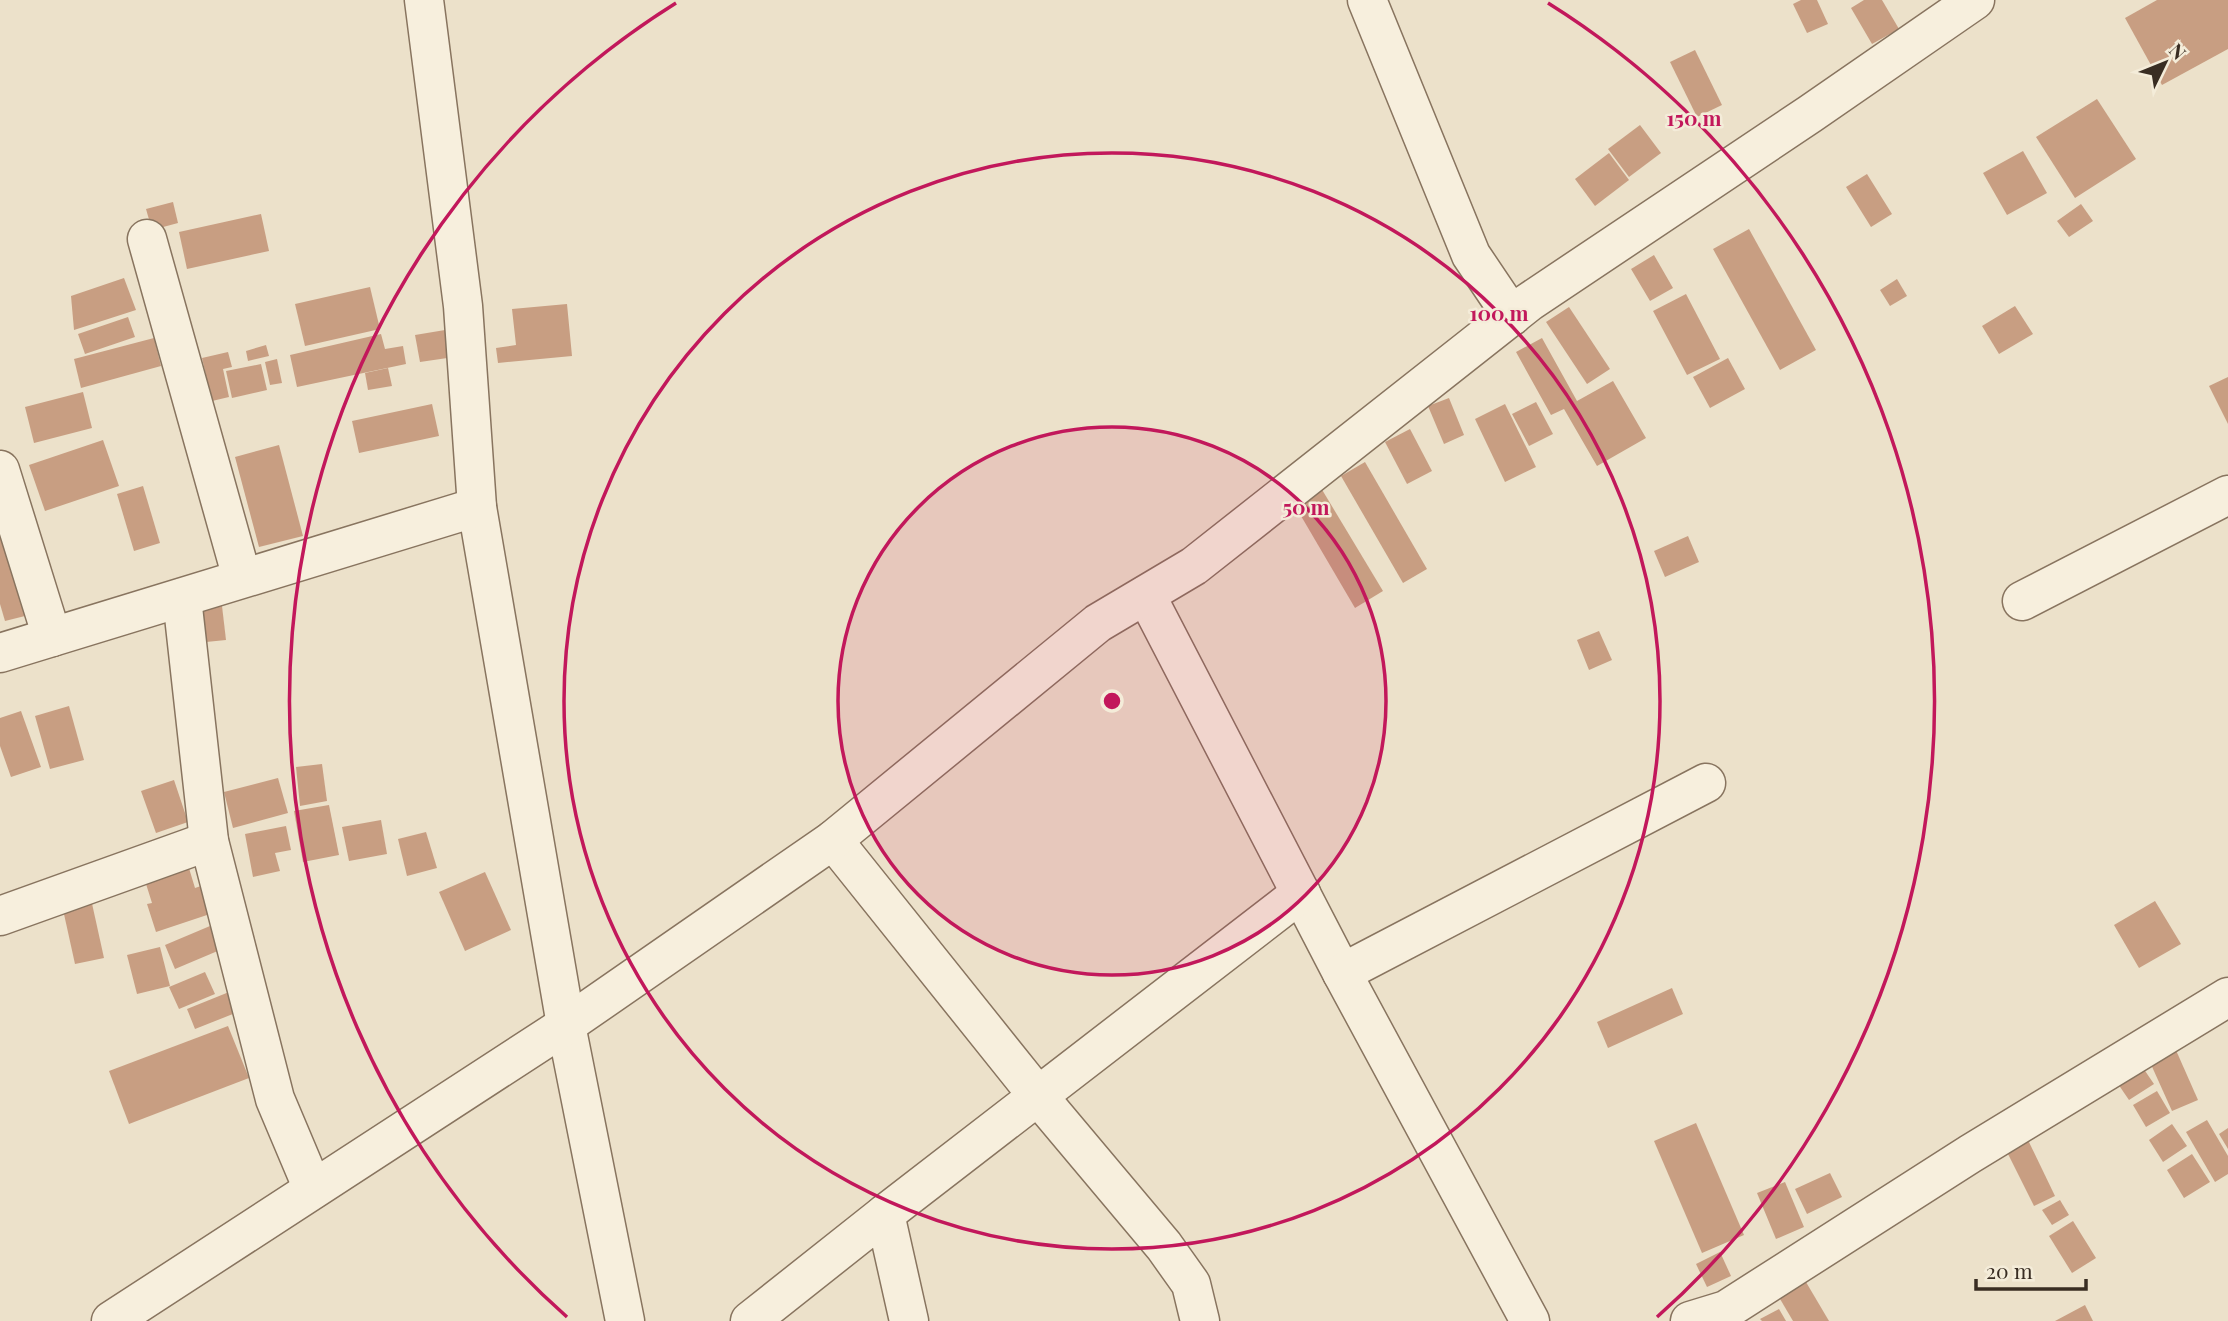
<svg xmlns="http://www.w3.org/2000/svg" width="2228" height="1321" font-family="'Playfair Display',serif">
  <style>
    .building { fill: #c89e82 }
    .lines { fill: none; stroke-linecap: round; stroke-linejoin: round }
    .minor-casing { stroke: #88745f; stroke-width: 41 }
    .minor { stroke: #f7efdd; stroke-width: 38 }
    .ring { fill: none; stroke: #c2185b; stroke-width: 3.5 }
    .centre { fill: #c2185b; stroke: #f4ecd9; stroke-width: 3.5 }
    .ring-label { font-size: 21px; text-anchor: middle; font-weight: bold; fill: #c2185b; stroke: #f4ecd9; stroke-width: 5; stroke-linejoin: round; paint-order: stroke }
  </style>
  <rect width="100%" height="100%" fill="#ece1ca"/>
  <g class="building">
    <path d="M1801,0H1817L1828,24L1807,33L1793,4Z"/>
    <path d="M1864,0H1882L1899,29L1872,44L1851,8Z"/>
    <path d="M2157,0H2228V49L2162,85L2125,18Z"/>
    <path d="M1695,50L1722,105L1697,117L1670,62Z"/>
    <path d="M2097,99L2136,159L2075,198L2036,137Z"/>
    <path d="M1640,125L1661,153L1629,177L1608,149Z"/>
    <path d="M2023,151L2047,193L2007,215L1983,173Z"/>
    <path d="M1609,153L1629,180L1595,206L1575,179Z"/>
    <path d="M1867,174L1892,214L1871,227L1846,187Z"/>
    <path d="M173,202L178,223L152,230L146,209Z"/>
    <path d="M2081,204L2093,221L2069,237L2057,221Z"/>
    <path d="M261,214L269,251L187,269L179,232Z"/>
    <path d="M1749,229L1816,350L1780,370L1713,249Z"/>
    <path d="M1654,255L1673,288L1650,301L1631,269Z"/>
    <path d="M124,278L136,310L74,330L71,296Z"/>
    <path d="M1897,279L1907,296L1890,306L1880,290Z"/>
    <path d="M370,287L380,329L305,346L295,304Z"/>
    <path d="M1686,294L1720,359L1687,375L1653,311Z"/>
    <path d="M567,304L572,356L498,363L496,348L516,345L512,309Z"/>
    <path d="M2015,306L2033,334L1999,354L1982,326Z"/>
    <path d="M1569,307L1610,369L1587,384L1546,322Z"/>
    <path d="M128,317L135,337L85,354L78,334Z"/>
    <path d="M457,328L461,356L420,362L415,335Z"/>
    <path d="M381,334L385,349L403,346L406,364L297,387L290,355Z"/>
    <path d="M154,338L161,366L81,388L74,359Z"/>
    <path d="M1542,338L1577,401L1613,381L1646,438L1597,466L1564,409L1551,415L1516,352Z"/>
    <path d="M266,345L269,356L248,361L246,351Z"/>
    <path d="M228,352L232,367L223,369L229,397L212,401L202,358Z"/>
    <path d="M1728,358L1745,389L1710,408L1693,377Z"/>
    <path d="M277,359L282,383L270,385L265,362Z"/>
    <path d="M261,364L267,390L232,398L226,371Z"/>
    <path d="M388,368L392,386L368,390L365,373Z"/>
    <path d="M2228,377V424L2209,386Z"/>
    <path d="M83,392L92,428L34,443L25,407Z"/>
    <path d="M1449,398L1464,435L1444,444L1428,406Z"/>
    <path d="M1536,402L1553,434L1529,446L1512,414Z"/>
    <path d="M432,404L439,436L359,453L352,421Z"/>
    <path d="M1505,404L1536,467L1505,482L1475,419Z"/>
    <path d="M1410,429L1432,471L1407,484L1385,442Z"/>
    <path d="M103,440L119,486L45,511L29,465Z"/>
    <path d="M279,445L303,536L259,547L235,457Z"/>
    <path d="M1365,462L1427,569L1403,583L1341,476Z"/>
    <path d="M143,486L160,543L134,551L117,494Z"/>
    <path d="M1321,488L1383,591L1355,608L1294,504Z"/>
    <path d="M0,531L33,614L5,621L0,604Z"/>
    <path d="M1688,536L1699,562L1665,577L1654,551Z"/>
    <path d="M222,606L226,640L206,642L203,608Z"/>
    <path d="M1599,631L1612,660L1589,670L1577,640Z"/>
    <path d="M69,706L84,760L50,769L35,716Z"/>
    <path d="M21,711L41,767L11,777L0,746V718Z"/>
    <path d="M322,764L327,801L300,806L296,767Z"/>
    <path d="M278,778L288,813L233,828L224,792Z"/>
    <path d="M174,780L188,822L156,833L141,791Z"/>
    <path d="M329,805L339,855L303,862L294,811Z"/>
    <path d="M381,820L387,854L349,861L342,827Z"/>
    <path d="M286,826L291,850L275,853L280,871L253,877L245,834Z"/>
    <path d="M426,832L437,868L407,876L398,839Z"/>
    <path d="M185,855L195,888L201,886L210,914L156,932L147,904L152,903L141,868Z"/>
    <path d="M485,872L511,930L465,951L439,892Z"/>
    <path d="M91,899L104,958L75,964L62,905Z"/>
    <path d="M2155,901L2181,944L2139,968L2114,925Z"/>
    <path d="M210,926L220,950L175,969L165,945Z"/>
    <path d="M160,947L170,986L137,994L127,955Z"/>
    <path d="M205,972L215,994L179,1009L169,987Z"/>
    <path d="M1672,988L1683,1014L1608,1048L1597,1022Z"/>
    <path d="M234,990L243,1010L195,1029L187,1009Z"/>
    <path d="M228,1026L249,1078L129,1124L109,1071Z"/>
    <path d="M2175,1048L2198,1100L2172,1111L2149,1060Z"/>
    <path d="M2141,1065L2154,1084L2129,1100L2116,1081Z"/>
    <path d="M2157,1091L2170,1113L2146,1127L2133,1105Z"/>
    <path d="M2207,1120L2228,1156V1174L2215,1182L2186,1132Z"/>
    <path d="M1696,1123L1744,1235L1702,1253L1654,1141Z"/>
    <path d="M2172,1124L2187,1146L2163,1162L2149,1140Z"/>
    <path d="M2228,1128V1149L2219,1134Z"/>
    <path d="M2028,1140L2055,1196L2034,1206L2006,1150Z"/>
    <path d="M2192,1154L2210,1182L2184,1198L2167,1170Z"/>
    <path d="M1830,1173L1842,1197L1807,1214L1795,1189Z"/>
    <path d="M1785,1182L1804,1227L1776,1239L1757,1193Z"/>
    <path d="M2060,1200L2069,1215L2052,1225L2042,1210Z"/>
    <path d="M2073,1221L2096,1258L2072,1273L2049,1236Z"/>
    <path d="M1720,1252L1731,1276L1707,1287L1696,1264Z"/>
    <path d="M1803,1277L1829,1321H1793L1776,1292Z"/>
    <path d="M2085,1305L2093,1321H2055Z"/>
    <path d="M1779,1309L1786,1321H1762L1760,1319Z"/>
  </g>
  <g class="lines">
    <defs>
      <g id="minor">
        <path d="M424,0L463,306L477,507L566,1025L625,1321"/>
        <path d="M1367,0L1471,255L1512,316"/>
        <path d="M147,239L242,578"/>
        <path d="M0,470L52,637"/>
        <path d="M1146,595L1342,973L1530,1321"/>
        <path d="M182,598L209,841L275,1099L313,1189"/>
        <path d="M2022,601L2228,495"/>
        <path d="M0,653L477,507"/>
        <path d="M833,840L1038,1096L1164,1246L1191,1284L1200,1321"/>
        <path d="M0,916L209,841"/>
        <path d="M1342,973L1706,783"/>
        <path d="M885,1214L1301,893"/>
        <path d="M111,1321L566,1025L833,840L1098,623L1194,566L1529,302L1810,114L1975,0"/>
        <path d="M750,1321L885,1214L909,1321"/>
        <path d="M1690,1321L1726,1310L1970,1154L2228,997"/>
      </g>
    </defs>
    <use href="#minor" class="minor-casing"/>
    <use href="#minor" class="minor"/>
  </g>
  <circle cx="1112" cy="701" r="274" fill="#c2185b" fill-opacity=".12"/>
  <g class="ring">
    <circle cx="1112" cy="701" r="274"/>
    <circle cx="1112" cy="701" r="548"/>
    <path d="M567 1317A823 823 0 0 1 676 3M1548 3A823 823 0 0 1 1657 1317"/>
  </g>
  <circle cx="1112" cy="701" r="10" class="centre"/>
  <g class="ring-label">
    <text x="1694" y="126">150 m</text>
    <text x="1499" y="321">100 m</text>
    <text x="1306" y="515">50 m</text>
  </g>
  <g transform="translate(2165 63) rotate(47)" stroke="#f4ecd9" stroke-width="5" paint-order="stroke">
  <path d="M0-5L12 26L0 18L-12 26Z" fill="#392d22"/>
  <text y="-10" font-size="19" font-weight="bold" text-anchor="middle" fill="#392d22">N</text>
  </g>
  <path d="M1976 1279v10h110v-10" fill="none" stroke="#392d22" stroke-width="3.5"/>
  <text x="1986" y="1279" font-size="21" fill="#392d22" stroke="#f4ecd9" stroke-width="5" paint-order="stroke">20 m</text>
</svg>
